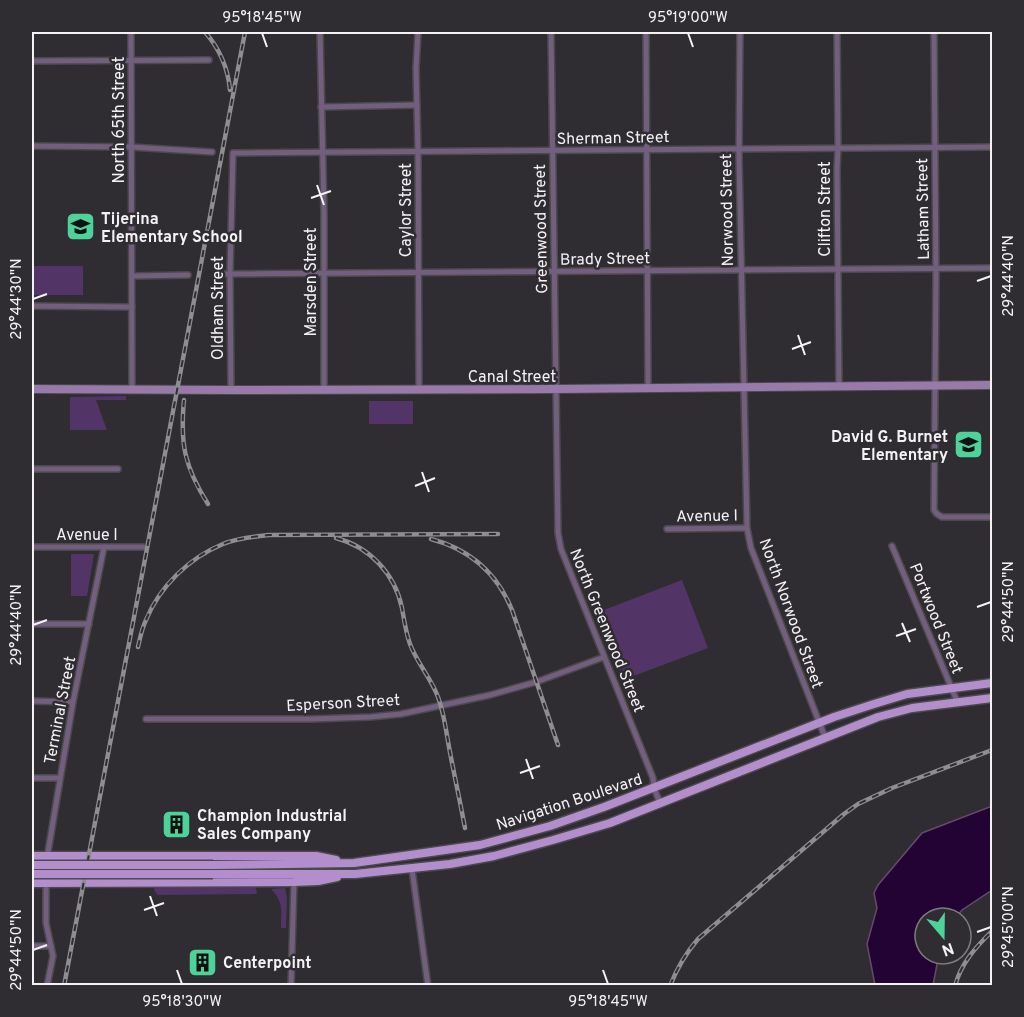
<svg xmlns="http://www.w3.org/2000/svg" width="1024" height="1017" font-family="Overpass,sans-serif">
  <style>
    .green { fill: #533466 }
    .water { fill: #230333; stroke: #624b6d; stroke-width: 1.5 }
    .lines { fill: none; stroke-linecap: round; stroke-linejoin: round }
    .street-casing { stroke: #4b494c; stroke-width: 8 }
    .secondary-casing { stroke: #4b494c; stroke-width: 10 }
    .primary-casing { stroke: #4b494c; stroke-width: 11 }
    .street { stroke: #715f7d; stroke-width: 5 }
    .secondary { stroke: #977aaa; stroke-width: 8 }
    .primary { stroke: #b38ecc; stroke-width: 8 }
    .rail-casing { stroke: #8f8d90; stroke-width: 4.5 }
    .rail { stroke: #2f2d31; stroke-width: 2; stroke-dasharray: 7; stroke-linecap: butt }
    .primary-bridge-casing { stroke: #4b494c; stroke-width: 11; stroke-linecap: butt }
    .primary-bridge { stroke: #b38ecc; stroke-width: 8 }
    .ticks { fill: none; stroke: #f4f2f4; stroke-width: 2 }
    .labels { text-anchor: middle; stroke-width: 5; stroke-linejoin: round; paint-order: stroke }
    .street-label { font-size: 16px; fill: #f4f2f4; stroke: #2f2d31 }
    .poi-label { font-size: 16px; font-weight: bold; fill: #f4f2f4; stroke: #2f2d31; text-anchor: start }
    .neatline { fill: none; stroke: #f4f2f4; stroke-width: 2 }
    .ticks-label { font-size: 15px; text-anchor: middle; fill: #f4f2f4 }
  </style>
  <rect width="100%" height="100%" fill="#2f2d31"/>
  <g class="green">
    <rect x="32" y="266" width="51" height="29"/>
    <path d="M126,396V400H96L107,430H70V397Z"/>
    <rect x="369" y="401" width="44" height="23"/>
    <path d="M71,554H94L87,596H71Z"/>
    <path d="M682,580L708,648L623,680L596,613Z"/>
    <path d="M156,886L255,887L257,892L256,894L158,895L155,892L154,889Z"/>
    <path d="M285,888L287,898L286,928H281C281,910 284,903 271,889Z"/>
  </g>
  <path class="water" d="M992,806V890L962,910L955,918H925V954H939L933,985H875L867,944L877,908L874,893L878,885L922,833Z"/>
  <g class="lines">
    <defs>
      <g id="street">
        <path d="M131,32L132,389"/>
        <path d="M320,32L324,213V389"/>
        <path d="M418,32L416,68L418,152L419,389"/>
        <path d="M551,32L558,533L561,549L653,778L654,788L660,803"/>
        <path d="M646,32L648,388"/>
        <path d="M740,32L739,158L747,528L751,548L825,737"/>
        <path d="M837,32L838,147L837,169L839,387"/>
        <path d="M934,32L936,276L934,510L937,514L942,517H992"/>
        <path d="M32,61L209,60"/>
        <path d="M321,107L417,105"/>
        <path d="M32,146L131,147L212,152"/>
        <path d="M218,274L992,268"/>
        <path d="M132,276L188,275"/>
        <path d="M32,306L132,307"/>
        <path d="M231,390L230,274L233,153L992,147"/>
        <path d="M32,469H118"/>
        <path d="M667,529L747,528"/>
        <path d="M892,546L957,701"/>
        <path d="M32,547H143"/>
        <path d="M32,624H89"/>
        <path d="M32,701L73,702"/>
        <path d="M146,719H311L370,717L401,714L490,695L536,682L604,657"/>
        <path d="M32,778H59"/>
        <path d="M47,858L73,702L104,547"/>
        <path d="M412,869L428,986"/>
        <path d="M46,882V923L53,956L47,986"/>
        <path d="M32,946H51"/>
        <path d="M291,986L294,882"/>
      </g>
      <path id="secondary" d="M32,389L231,390L556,389L992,385"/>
      <g id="primary">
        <path d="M32,856H316L336,860"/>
        <path d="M213,865L354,863L480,845L550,826L604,807L834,717L874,704L907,694L992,683"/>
        <path d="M213,874H355L450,864L494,856L553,840L610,823L878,717L912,708L992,698"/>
        <path d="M32,883L294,882L318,881L337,877"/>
      </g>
    </defs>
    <use href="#street" class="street-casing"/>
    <use href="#secondary" class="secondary-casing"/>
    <use href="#primary" class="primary-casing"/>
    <use href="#street" class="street"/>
    <use href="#secondary" class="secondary"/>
    <use href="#primary" class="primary"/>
    <defs>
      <g id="rail">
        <path d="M205,32C219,48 228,68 230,90"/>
        <path d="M184,400C180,443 184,466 208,504"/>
        <path d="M336,538C370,547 395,574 402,608C404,620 406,633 410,644C417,663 431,678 438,697C444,713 446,730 449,747C454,774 460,801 465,828"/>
        <path d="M431,539C469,549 497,573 512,610L558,745"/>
        <path d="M138,647C140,638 142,628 146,620C160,586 189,558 223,544C237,538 253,537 268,535L498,534"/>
        <path d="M64,986L245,32"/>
        <path d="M670,986C677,968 686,953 698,939L844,814L858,804L892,788L992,750"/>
        <path d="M955,986C961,963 976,947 992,931"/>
      </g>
    </defs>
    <use href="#rail" class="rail-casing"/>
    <use href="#rail" class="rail"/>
    <defs>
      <g id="primary-bridge">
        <path d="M32,865H213"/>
        <path d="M32,874H213"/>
      </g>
    </defs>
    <use href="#primary-bridge" class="primary-bridge-casing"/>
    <use href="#primary-bridge" class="primary-bridge"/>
  </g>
  <path class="ticks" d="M262,33L267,47M688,33L693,47M317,185L324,205M311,198L331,191M977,281L991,276M33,299L47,294M798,335L805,355M792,349L811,342M422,472L429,492M415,486L435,478M977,607L991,602M902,623L910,642M33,625L47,620M896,636L916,629M526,759L533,779M520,773L540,766M150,896L157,916M144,910L164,903M977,932L991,927M33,950L47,945M177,970L182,984M603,970L608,984"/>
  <defs>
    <symbol id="school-square" viewBox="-11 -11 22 22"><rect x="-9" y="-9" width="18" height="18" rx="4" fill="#4dd39a" stroke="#2f2d31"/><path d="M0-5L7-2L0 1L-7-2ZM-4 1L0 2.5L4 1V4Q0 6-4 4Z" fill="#111"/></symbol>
    <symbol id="building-square" viewBox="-11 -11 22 22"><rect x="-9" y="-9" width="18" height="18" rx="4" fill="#4dd39a" stroke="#2f2d31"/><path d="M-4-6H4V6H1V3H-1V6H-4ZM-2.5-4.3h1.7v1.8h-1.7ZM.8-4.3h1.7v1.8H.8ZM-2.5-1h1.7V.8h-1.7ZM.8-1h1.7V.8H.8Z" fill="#111"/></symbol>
  </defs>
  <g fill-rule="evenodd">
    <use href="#school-square" x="64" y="210" width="33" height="33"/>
    <use href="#school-square" x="952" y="428" width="33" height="33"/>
    <use href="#building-square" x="160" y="808" width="33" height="33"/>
    <use href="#building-square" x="186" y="946" width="33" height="33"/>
  </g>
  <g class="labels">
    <g class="street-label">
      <text transform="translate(118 120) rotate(-90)" y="6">North 65th Street</text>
      <text transform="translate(613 137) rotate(-1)" y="6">Sherman Street</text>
      <text transform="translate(824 209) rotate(-90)" y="6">Clifton Street</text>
      <text transform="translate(922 209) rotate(-91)" y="6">Latham Street</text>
      <text transform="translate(405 210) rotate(-90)" y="6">Caylor Street</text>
      <text transform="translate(726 210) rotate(-91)" y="6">Norwood Street</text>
      <text transform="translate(540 229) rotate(-91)" y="6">Greenwood Street</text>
      <text transform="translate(605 258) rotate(-1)" y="6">Brady Street</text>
      <text transform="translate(310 282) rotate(-90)" y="6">Marsden Street</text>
      <text transform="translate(217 308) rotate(-90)" y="6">Oldham Street</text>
      <text x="512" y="382">Canal Street</text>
      <text transform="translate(707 515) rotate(-1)" y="6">Avenue I</text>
      <text x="87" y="540">Avenue I</text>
      <text transform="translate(792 613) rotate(70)" y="6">North Norwood Street</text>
      <text transform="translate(937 618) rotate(68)" y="6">Portwood Street</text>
      <text transform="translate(608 630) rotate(68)" y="6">North Greenwood Street</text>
      <text transform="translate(343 702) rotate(-3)" y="6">Esperson Street</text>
      <text transform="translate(59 710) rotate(-79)" y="6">Terminal Street</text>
      <text transform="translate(569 801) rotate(-18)" y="6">Navigation Boulevard</text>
    </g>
    <g class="poi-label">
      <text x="101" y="224">Tijerina<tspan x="101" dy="18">Elementary School</tspan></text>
      <text x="948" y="442" text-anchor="end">David G. Burnet<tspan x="948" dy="18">Elementary</tspan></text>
      <text x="197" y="821">Champion Industrial<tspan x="197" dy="18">Sales Company</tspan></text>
      <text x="223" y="968">Centerpoint</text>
    </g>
  </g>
  <rect width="1024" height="1017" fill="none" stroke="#2f2d31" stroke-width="66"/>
  <g transform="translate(943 936) rotate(160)"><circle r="28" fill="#2f2d31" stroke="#7e7c7f" stroke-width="1.5"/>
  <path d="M0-4.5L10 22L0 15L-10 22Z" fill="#4dd39a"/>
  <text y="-9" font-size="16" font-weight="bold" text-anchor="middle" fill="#f4f2f4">N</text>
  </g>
  <rect x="33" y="33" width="958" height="951" class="neatline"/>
  <g class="ticks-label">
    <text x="262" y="22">95°18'45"W</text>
    <text x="688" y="22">95°19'00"W</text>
    <text transform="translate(1008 276) rotate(-90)" y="5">29°44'40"N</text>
    <text transform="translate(16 299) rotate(-90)" y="5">29°44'30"N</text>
    <text transform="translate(1008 602) rotate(-90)" y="5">29°44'50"N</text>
    <text transform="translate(16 625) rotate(-90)" y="5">29°44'40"N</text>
    <text transform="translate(1008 927) rotate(-90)" y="5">29°45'00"N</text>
    <text transform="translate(16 950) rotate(-90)" y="5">29°44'50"N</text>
    <text x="182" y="1006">95°18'30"W</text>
    <text x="608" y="1006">95°18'45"W</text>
  </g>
</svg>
